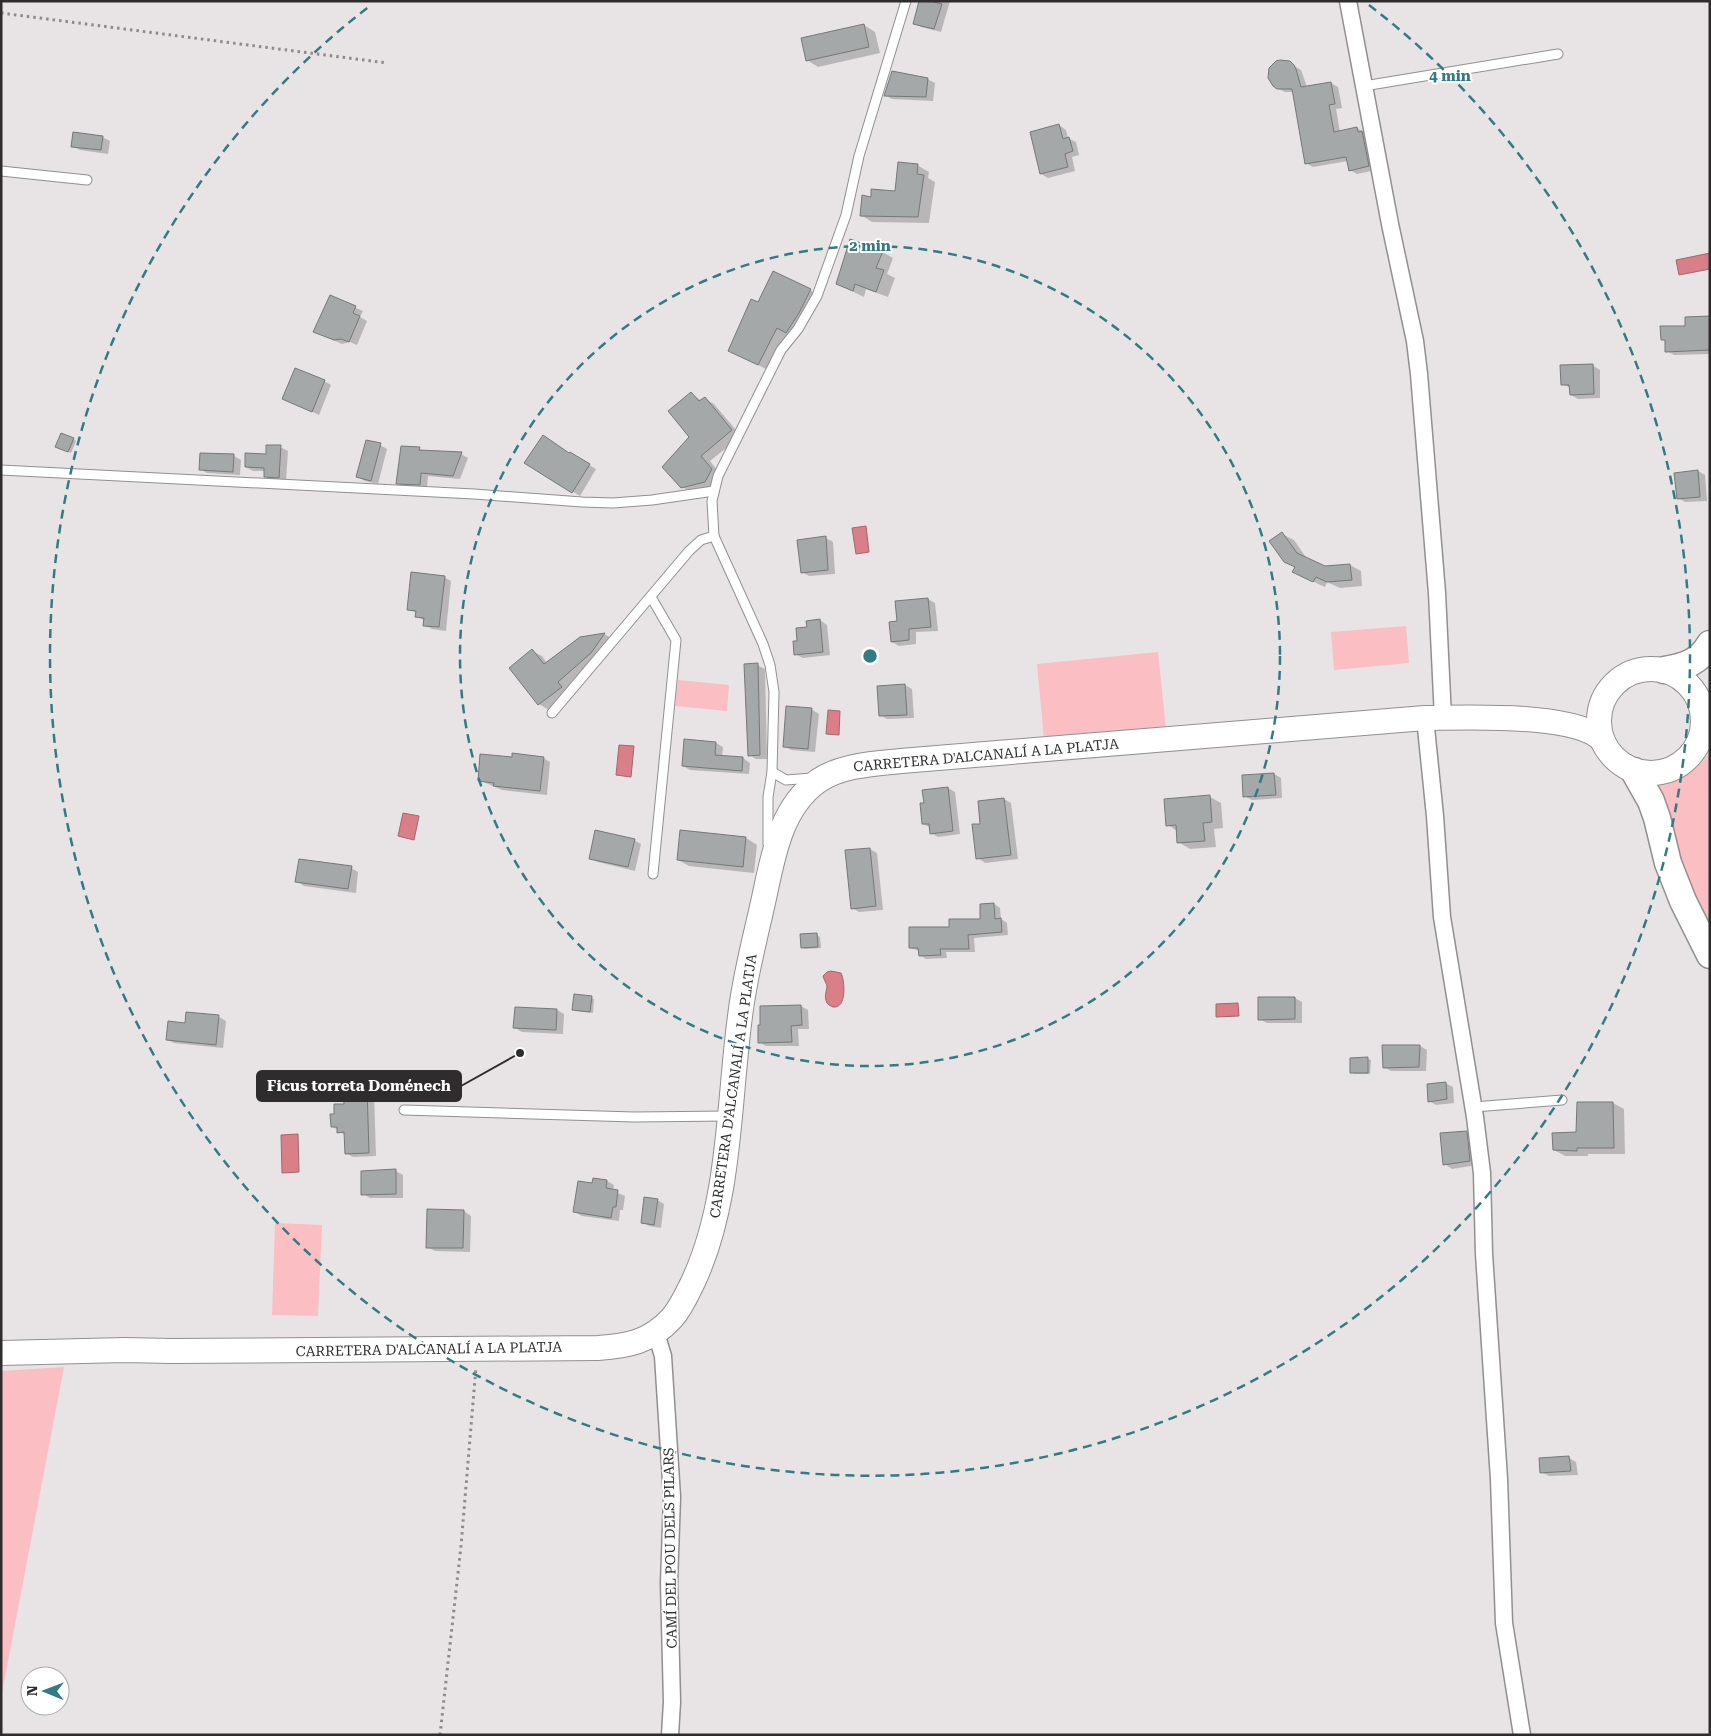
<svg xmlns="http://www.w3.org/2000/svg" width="1711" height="1736" font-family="'Roboto Serif',serif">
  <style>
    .green { fill: #fbbec3 }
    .water { fill: #d87f88; stroke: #a5666c }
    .shadow { fill: #0003 }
    .building { fill: #a4a8a8; stroke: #757878 }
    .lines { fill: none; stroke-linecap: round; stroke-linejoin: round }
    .service-casing { stroke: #928f8f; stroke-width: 11 }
    .minor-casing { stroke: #928f8f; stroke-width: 19 }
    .secondary-casing { stroke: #928f8f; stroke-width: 26 }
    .primary-casing { stroke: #928f8f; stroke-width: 29 }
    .path { stroke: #8d8a8b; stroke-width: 3; stroke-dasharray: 2.5 4; stroke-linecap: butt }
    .service { stroke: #fff; stroke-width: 9 }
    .minor { stroke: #fff; stroke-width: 16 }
    .secondary { stroke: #fff; stroke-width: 24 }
    .primary { stroke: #fff; stroke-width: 26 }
    .ring { fill: none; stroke: #337b83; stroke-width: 2.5; stroke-dasharray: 9 6 }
    .labels { text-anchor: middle; stroke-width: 4; stroke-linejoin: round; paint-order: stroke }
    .street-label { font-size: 14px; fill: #2e2c2c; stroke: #fff }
    .centre { fill: #337b83; stroke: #fff; stroke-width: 2.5 }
    .ring-label { font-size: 15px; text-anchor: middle; font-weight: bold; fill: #337b83; stroke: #fff; stroke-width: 4; stroke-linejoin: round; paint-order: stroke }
    .leader { fill: none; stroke: #2e2c2c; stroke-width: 2 }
    .callout-dot { fill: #2e2c2c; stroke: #fff; stroke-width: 2 }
    .callout { fill: #2e2c2c; stroke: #2e2c2c; stroke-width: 2 }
    .callout-label { font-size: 15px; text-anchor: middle; font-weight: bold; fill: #fff }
  </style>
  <rect width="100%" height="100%" fill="#e8e4e5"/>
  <g class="green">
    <path d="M1406,626L1409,663L1334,670L1331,632Z"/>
    <path d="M1158,652L1166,729L1044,739L1037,664Z"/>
    <path d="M678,680L729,685L727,711L675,706Z"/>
    <path d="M1710,753V940L1654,787C1678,780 1695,772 1710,753Z"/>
    <path d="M275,1223L322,1225L318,1316L272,1315Z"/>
    <path d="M64,1367L1,1698V1371Z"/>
  </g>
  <g class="water">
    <path d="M1710,253V269L1679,275L1676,260Z"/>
    <path d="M866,526L869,552L856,554L852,528Z"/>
    <path d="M828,710L840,711L839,735L826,734Z"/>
    <path d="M619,745L634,746L631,777L616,775Z"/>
    <path d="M403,813L419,816L414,840L398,836Z"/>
    <path d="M831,971L841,973C845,981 847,1009 833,1007C831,1006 828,1005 827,1003C824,997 826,993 827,987C827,984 824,980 823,976L827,972Z"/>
    <path d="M1238,1003L1239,1016L1216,1017V1004Z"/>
    <path d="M298,1134L299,1172L282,1173L281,1135Z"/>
  </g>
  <g class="shadow">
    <path d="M931,1H950L941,32L921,27L915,23Z"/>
    <path d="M864,25L875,32L880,53L818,67L807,60Z"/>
    <path d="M1289,63L1301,70L1307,87L1331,83L1338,87L1342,108L1336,109L1340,132L1357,128L1364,132L1376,170L1357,174L1350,170L1348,161L1313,167L1306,163L1294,92H1285L1277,88Z"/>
    <path d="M927,79L935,83L933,101L892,99L885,95Z"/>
    <path d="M1059,125L1066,130L1068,138L1076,142L1079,155L1072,157L1075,171L1048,178L1041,174Z"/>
    <path d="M102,137L110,141L108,154L80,150L72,146Z"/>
    <path d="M917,165L929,172L928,178L935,182L929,223L872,222L861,215L873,199L896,192Z"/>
    <path d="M882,252L893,258L887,274L895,278L888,297L866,289L864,297L837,284Z"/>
    <path d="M810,290L821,297L810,319L798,338L788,334L770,371L730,351L759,304Z"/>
    <path d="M330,297L363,311L360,317L367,321L357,345L350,342L342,344L315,332Z"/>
    <path d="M1710,317V354L1674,355L1667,351L1666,342L1662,339Z"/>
    <path d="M1592,365L1600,370V398L1578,399L1571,395V388L1562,384Z"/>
    <path d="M324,381L331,385L319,415L284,399Z"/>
    <path d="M691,394L702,401L705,399L714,404L741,436L710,461L721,475L714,487L692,492L682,487L691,437Z"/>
    <path d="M73,439L76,441L71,453L59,448Z"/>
    <path d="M380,445L387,449L378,484L365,481L358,477Z"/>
    <path d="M280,447L288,451L286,481H272L265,476V471H253L246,467Z"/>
    <path d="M402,447L419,449L425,452L461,454L468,458L460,479L428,476L427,488L404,487L397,483Z"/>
    <path d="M201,454L234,456L241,460L240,475L207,473L200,469Z"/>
    <path d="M570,454L596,469L580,496L526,463Z"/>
    <path d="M1698,471L1705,475L1707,501L1685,502L1678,498Z"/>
    <path d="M1282,534L1294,540L1307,559L1325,567L1350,565L1361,571L1362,586L1340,588L1327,582L1325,587L1305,578L1295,567L1285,561Z"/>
    <path d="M826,538L833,542L835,574L809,576L802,572Z"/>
    <path d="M444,577L451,581L446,631L432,629L424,625L425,621L416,616L417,613L408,609Z"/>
    <path d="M928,599L935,603L938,631L916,632V644L899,646L892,642L898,622Z"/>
    <path d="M820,620L827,625L830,655L803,658L795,654L799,642L808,628Z"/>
    <path d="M604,634L613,639L601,659L566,688L570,693L549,710L539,704L510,668L532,651L542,656L547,663L580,638Z"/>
    <path d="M757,665L765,669L767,759H756L749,755Z"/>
    <path d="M905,685L912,689L914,718L887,719L880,715L879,687Z"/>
    <path d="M811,709L819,714L815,752L791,750L784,746Z"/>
    <path d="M716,743L723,747L722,757L743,758L750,763L749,774L690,770L683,766Z"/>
    <path d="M543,758L550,762L547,795L502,790L479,780L513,759Z"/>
    <path d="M1274,774L1281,778L1282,798L1252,800L1244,796Z"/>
    <path d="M948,788L955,792L960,834L938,837L931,833V828L923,824L925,804Z"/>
    <path d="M1210,797L1221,803L1223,828L1214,829L1216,847L1190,849L1178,842L1177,831L1168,825Z"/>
    <path d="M1004,799L1011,803L1018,859L985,863L978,858L981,825Z"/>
    <path d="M746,838L757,845L754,873L689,866L678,860Z"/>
    <path d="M634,840L641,844L635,871L598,862L590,858Z"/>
    <path d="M870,849L877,853L883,910L859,912L852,908L847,851Z"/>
    <path d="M351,868L358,872L356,893L304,886L297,881Z"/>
    <path d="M994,904L1000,908L1001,919L1007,923L1008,935L974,938L975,952H946L947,958L926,959L920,955V951L910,948L951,928L982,920Z"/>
    <path d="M817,935L820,937L821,948L805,949L802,947Z"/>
    <path d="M591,997L594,999L593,1013L576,1011L573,1009Z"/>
    <path d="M1295,998L1302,1002V1023H1267L1259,1019Z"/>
    <path d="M801,1006L808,1010L809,1029H798L799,1046H766L759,1042L761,1026V1007Z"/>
    <path d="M516,1009L557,1010L564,1014L563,1034L522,1032L515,1028Z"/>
    <path d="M219,1017L226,1021L223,1048L174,1043L167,1039Z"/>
    <path d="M1420,1046L1427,1050L1426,1071H1391L1384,1067Z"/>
    <path d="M1368,1059L1371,1060L1370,1074H1354L1351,1072Z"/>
    <path d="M1445,1083L1453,1087L1454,1103L1436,1105L1429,1101Z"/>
    <path d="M366,1089L374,1093L376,1156L353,1157L346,1153V1136L332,1126L336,1115L345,1105Z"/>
    <path d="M1578,1103H1613L1624,1109L1625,1154H1588V1156H1565L1554,1150L1578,1134Z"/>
    <path d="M1466,1132L1474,1136L1477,1165L1452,1169L1445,1164Z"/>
    <path d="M396,1171L403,1175V1198H370L363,1194Z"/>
    <path d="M607,1181L614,1185L613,1191L625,1196L623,1210H620L619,1221L582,1216L575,1212L594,1185Z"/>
    <path d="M657,1200L664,1204L661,1228L649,1226L642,1222Z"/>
    <path d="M464,1211L471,1216L470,1252L435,1251L428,1247Z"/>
    <path d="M1569,1458L1576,1462L1578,1475L1549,1476L1541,1472Z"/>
  </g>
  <g class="building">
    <path d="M919,1H930L942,4L934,29L913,24Z"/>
    <path d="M864,24L869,47L806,61L801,38Z"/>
    <path d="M1280,60L1290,61L1294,65L1296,69L1301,87L1331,82L1335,104L1329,105L1334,132L1357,127L1358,132L1362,131L1369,166L1349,171L1346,157L1305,164L1292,89H1277L1273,86L1268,78L1269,68L1276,61Z"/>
    <path d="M892,71L928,78L926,97L884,96Z"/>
    <path d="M1059,124L1063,139L1069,137L1073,151L1065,154L1068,167L1040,174L1030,132Z"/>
    <path d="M73,132L103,136L101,150L71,147Z"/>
    <path d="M898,162L918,164L917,174L924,175L918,217L860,216L862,195L871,197V189L895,191Z"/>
    <path d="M850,239L883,251L876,268L884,270L876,292L855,284L853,291L836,284Z"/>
    <path d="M773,271L811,289L799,313L786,333L777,328L758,365L728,351L751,299L758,302Z"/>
    <path d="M330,295L356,306L353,313L360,316L349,342L341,339L334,340L313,332Z"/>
    <path d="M1710,316V350L1665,352V340H1661L1660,326H1685V317Z"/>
    <path d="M1593,364L1594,394L1570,395L1569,385H1561L1560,365Z"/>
    <path d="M295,368L325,380L312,412L282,399Z"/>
    <path d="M691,392L699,401L705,397L732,430L701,456L712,469L705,482L681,488L662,467L689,437L668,411Z"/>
    <path d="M61,433L74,438L68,452L55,447Z"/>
    <path d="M543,435L569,453L570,452L590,464L572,493L524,463Z"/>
    <path d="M366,440L381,443L371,481L356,477Z"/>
    <path d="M266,445H281L279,478L264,477V468L245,467V453L266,454Z"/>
    <path d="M401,446L420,447L419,450L462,452L453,476L421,473L420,485L396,484Z"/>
    <path d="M200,453L234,454L233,472L199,470Z"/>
    <path d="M1698,470L1700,497L1677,499L1674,473Z"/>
    <path d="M1282,532L1297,553L1325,566L1350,564L1352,580L1327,582L1316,577L1313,582L1292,572L1295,567L1284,562L1269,541Z"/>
    <path d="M826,536L828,570L801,573L797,540Z"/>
    <path d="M411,572L445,576L439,627L423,626L424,618L415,617L416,611L407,610Z"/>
    <path d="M928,598L931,627L909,629V640L891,642L889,622L897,621L895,601Z"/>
    <path d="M820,619L823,652L794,655L793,641H797L796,628L807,627L806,621Z"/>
    <path d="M605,633L591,653L558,682L562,687L538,705L509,668L532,649L544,664L580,637Z"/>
    <path d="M758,663L760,755L748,756L744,664Z"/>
    <path d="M905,684L907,715L879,716L877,686Z"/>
    <path d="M786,706L812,708L808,749L783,747Z"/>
    <path d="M684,739L716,742L715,755L743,757L742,771L682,766Z"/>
    <path d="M512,753L544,757L540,791L493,786L494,783L478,781L480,754L512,757Z"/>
    <path d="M1274,773L1276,795L1243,797L1242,775Z"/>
    <path d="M948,787L953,831L930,834L929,824H922L920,803H924L922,790Z"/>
    <path d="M1210,795L1212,822L1203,823L1205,841L1177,843L1176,825L1166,826L1164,799Z"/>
    <path d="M1004,798L1011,855L976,859L972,824H980L978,801Z"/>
    <path d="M595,830L635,839L628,867L589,859Z"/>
    <path d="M680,830L746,837L743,867L677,860Z"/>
    <path d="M870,848L876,906L851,909L845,850Z"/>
    <path d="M299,859L352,866L348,889L295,882Z"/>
    <path d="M994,903L995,919L1001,918L1002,932L968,935L969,949H940L941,955L919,956L918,948H909V927H949V919H980V904Z"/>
    <path d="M817,933L818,947L801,948L800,934Z"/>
    <path d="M574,994L592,996L590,1012L572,1010Z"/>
    <path d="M1258,997H1295V1019L1258,1020Z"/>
    <path d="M801,1005L802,1025L791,1026L792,1042L758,1043V1025H760V1006Z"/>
    <path d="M515,1007L557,1009L556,1030L513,1028Z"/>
    <path d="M186,1012L219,1015L216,1045L166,1040L168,1021L185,1023Z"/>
    <path d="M1382,1045H1420L1419,1067L1383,1068Z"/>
    <path d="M1368,1057V1073H1350V1058Z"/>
    <path d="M1446,1082L1447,1099L1428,1102L1427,1084Z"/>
    <path d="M367,1087L369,1153L345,1154L344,1132L337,1133V1127H331L330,1114H334V1104H344L343,1088Z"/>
    <path d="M1577,1102H1613L1614,1148H1577V1151L1553,1150L1552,1133L1576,1132Z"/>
    <path d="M1467,1131L1470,1161L1443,1165L1440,1133Z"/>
    <path d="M396,1169V1194L361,1195V1171Z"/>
    <path d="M593,1178L607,1180L606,1188L618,1190L616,1207H613L611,1218L573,1212L578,1181L592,1183Z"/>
    <path d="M644,1197L658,1199L654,1225L641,1223Z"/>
    <path d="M427,1209L464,1210L463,1248H426Z"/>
    <path d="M1569,1456L1571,1471L1540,1473L1539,1458Z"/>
  </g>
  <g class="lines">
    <defs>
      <g id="service">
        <path d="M1364,86L1558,54"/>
        <path d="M1,171L87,180"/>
        <path d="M1,470L474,494L582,502L613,503L652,500L714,491"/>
        <path d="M651,597L676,640L653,874"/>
        <path d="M552,713L689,551L701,540L714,536"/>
        <path d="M772,772L786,780L812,778"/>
        <path d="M768,844V797L772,772L774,692L770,665L763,644L714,536L712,501L718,476L781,350L798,329L817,296L846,215L859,156L906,1"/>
        <path d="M1474,1107L1562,1100"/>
        <path d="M404,1110L634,1117L729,1116"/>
      </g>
      <g id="minor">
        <path d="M1348,1L1390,224L1415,341L1419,374L1437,593L1443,718"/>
        <path d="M1425,718L1435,816L1442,917L1475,1117L1482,1173L1484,1254L1499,1479L1504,1623L1522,1735"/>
        <path d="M656,1333L663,1356L672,1497L669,1583L672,1702L670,1735"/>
      </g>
      <g id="secondary">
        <circle cx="1651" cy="721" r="52"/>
        <path d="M1,1353L125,1350L171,1351L598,1348C628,1346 650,1342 672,1318C681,1308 687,1294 693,1282C732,1199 728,1099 741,1009C746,971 756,935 764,898C773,857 780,808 818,781C842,765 872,764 901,761L1425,718C1463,718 1578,712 1603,741"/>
      </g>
      <g id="primary">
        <path d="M1664,670C1685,667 1699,662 1710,644"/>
        <path d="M1634,771L1651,801L1657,818L1668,863L1683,901L1710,955"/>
      </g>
    </defs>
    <use href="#service" class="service-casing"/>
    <use href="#minor" class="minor-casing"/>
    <use href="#secondary" class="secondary-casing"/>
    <use href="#primary" class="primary-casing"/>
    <g class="path">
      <path d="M1,13L387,63"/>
      <path d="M440,1735L461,1546L476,1367"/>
    </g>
    <use href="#service" class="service"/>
    <use href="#minor" class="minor"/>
    <use href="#secondary" class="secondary"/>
    <use href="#primary" class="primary"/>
  </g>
  <g class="ring">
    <circle cx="870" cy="656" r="410"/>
    <path d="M1369 5A820 820 0 1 1 371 5"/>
  </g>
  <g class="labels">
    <g class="street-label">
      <text transform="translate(986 755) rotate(-5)" y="5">CARRETERA D'ALCANALÍ A LA PLATJA</text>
      <text transform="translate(733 1086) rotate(-82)" y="5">CARRETERA D'ALCANALÍ A LA PLATJA</text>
      <text transform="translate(429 1349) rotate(-1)" y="5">CARRETERA D'ALCANALÍ A LA PLATJA</text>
      <text transform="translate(670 1548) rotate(-91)" y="5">CAMÍ DEL POU DELS PILARS</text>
    </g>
  </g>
  <circle cx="870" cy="656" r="8" class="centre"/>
  <g class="ring-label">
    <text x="1450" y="81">4 min</text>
    <text x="870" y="251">2 min</text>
  </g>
  <path class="leader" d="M520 1053L461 1086"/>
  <circle class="callout-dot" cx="520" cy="1053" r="5"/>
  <rect class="callout" x="257" y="1071" width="204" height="30" rx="5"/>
  <g class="callout-label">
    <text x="359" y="1091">Ficus torreta Doménech</text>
  </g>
  <rect width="1711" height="1736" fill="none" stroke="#2e2c2c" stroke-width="5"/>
  <g transform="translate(45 1691) rotate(271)"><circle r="24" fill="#ffffff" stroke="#ababab"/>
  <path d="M0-4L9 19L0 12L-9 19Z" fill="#337b83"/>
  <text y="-8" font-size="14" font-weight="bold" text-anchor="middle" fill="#2e2c2c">N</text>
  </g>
</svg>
